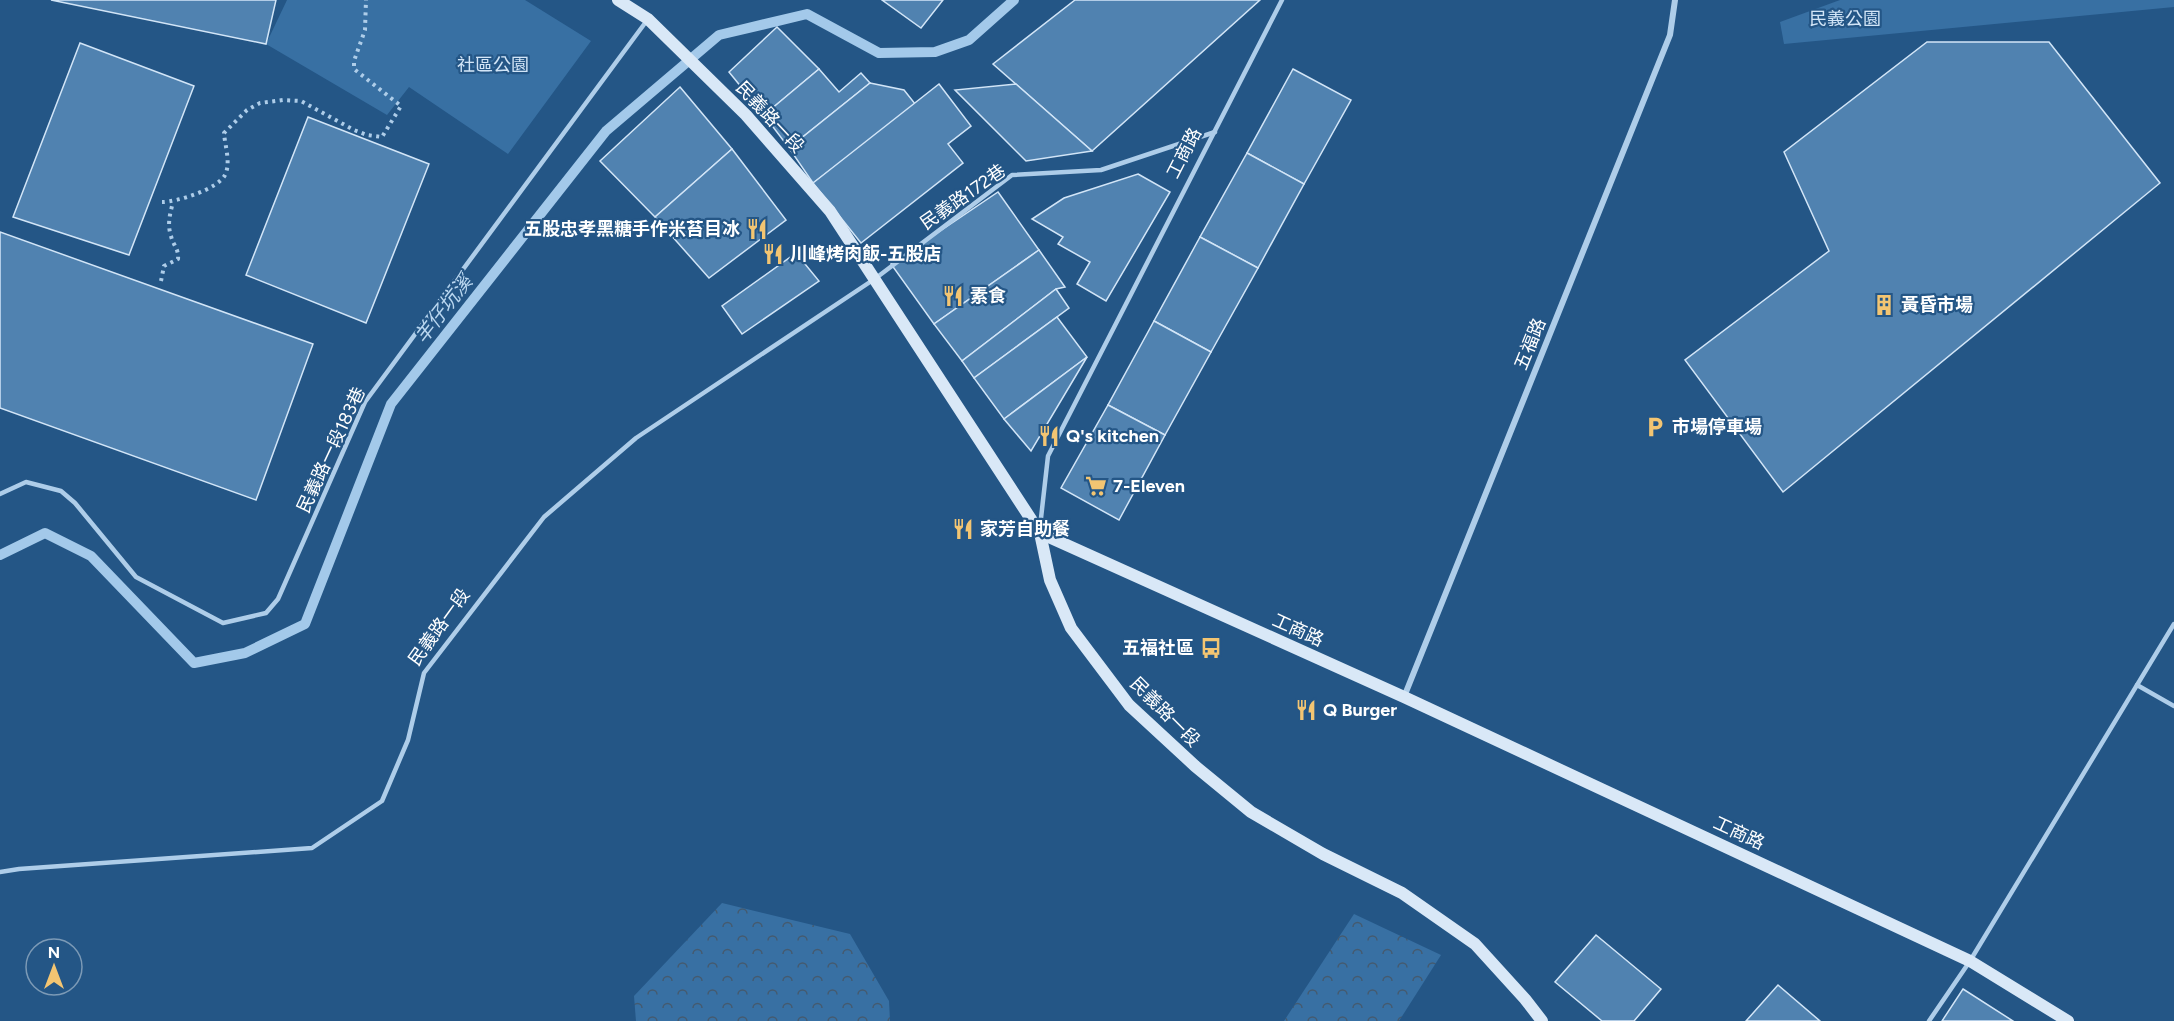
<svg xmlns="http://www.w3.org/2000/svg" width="2174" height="1021" viewBox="0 0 2174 1021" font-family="Figtree,'Noto Sans TC',sans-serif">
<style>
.forest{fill:url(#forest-crowns)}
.green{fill:#3870a3}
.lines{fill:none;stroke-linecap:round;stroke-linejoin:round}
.stream{stroke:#a3c9ea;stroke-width:10}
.building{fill:#5082b0;stroke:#d2e5f7;stroke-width:1.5}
.path{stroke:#aecde9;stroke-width:4;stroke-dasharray:3 4.5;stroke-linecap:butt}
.lane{stroke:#aecde9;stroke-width:4.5}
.street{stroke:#aecde9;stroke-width:6}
.secondary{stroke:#d9e8f7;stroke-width:12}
.labels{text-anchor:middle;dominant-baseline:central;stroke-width:4.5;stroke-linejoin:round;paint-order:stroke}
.park-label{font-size:18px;fill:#d2e5f7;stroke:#245686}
.street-label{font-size:18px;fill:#fff;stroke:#245686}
.poi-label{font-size:18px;font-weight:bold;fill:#fff;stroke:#245686;text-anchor:start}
.water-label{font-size:20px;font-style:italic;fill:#bad7f0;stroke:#245686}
</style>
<defs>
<pattern id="forest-crowns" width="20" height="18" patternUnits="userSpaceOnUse" patternTransform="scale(1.5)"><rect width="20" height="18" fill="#3870a3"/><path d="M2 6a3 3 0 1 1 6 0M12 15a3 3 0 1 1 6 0" fill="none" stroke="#445a6f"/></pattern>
</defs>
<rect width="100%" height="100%" fill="#245686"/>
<g class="forest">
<path d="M722,903L850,934L889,1001L890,1021H636L634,996Z"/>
<path d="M1354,914L1441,955L1399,1021H1284Z"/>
</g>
<g class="green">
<path d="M287,0H525L591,41L508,154L409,87L387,115L266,44Z"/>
<path d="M1840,0H2174V7L1784,44L1780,22Z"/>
</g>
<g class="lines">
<path class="stream" d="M0,555L45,533L91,556L194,663L245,653L305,624L391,404L606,131L719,35L807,14L879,53L935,52L969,40L1014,0"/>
</g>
<g class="building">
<path d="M51,0H276L266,44Z"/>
<path d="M882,0H943L921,28Z"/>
<path d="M1075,0H1260L1092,151L993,64Z"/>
<path d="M777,27L819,69L764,115L729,72Z"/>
<path d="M1927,42H2049L2160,183L1783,492L1685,360L1829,251L1784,152Z"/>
<path d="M80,43L194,86L129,255L13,217Z"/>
<path d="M819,69L839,92L861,73L870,83L789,148L764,115Z"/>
<path d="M1293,69L1351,100L1304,184L1247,153Z"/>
<path d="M870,83L904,90L916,105L813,183L789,148Z"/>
<path d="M939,84L971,126L948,144L963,163L861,243L813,183Z"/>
<path d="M1016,84L1092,151L1026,161L955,90Z"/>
<path d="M680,87L732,149L655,217L600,161Z"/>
<path d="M308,117L429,164L366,323L246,275Z"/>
<path d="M732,149L786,220L709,278L655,217Z"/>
<path d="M1247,153L1304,184L1258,268L1200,237Z"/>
<path d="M1138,174L1170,192L1106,301L1077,284L1090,262L1058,244L1063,237L1032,219L1064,198Z"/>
<path d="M998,192L1039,250L934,324L891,264Z"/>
<path d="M0,232L313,344L256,500L0,408Z"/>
<path d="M1200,237L1258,268L1211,352L1154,321Z"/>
<path d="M1039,250L1065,287L1056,289L962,361L934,324Z"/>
<path d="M796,253L819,281L742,334L722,306Z"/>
<path d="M1056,289L1069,308L974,378L962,361Z"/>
<path d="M1057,317L1087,357L1004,419L974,378Z"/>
<path d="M1154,321L1211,352L1165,435L1108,405Z"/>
<path d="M1087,357L1031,451L1004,419Z"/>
<path d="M1108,405L1165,435L1119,520L1061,488Z"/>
<path d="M1596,935L1661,989L1634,1021H1602L1555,982Z"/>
<path d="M1778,985L1820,1021H1746Z"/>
<path d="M1963,989L2013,1021H1942Z"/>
</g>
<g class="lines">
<g class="path">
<path d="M162,202C177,202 218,189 225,175C231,163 225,146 224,133L247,110L260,103L283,100L301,101L354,130L367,135L382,137L401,106L354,69V61L365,30L366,0"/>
<path d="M161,281L164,266L178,259C179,249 173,245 171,236C167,224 170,214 173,202"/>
</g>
<g class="lane">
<path d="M0,494L26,482L61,491L75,503L136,577L223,623L266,613L278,599L365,402L648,19"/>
<path d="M1040,527L1048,456L1282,0"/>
<path d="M2137,685L2174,706"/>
<path d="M0,872L19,869L312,848L382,801L408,740L424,673L544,517L636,438L876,278L1012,175L1101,170L1215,132"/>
<path d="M1929,1021L1970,961L2174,624"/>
</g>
<path class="street" d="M1404,697L1670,35L1675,0"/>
<g class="secondary">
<path d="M618,0L648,19L746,115L830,211L1040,533L1050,580L1071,628L1129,705L1195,766L1251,812L1323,854L1402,893L1475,944L1525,999L1542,1021"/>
<path d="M1040,533L1404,697L1970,961L2068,1021"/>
</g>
</g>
<defs>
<symbol id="restaurant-bare" viewBox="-9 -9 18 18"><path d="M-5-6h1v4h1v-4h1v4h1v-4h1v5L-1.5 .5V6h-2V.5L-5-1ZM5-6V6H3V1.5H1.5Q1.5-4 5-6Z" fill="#f3c572" stroke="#245686" stroke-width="2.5" paint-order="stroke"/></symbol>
<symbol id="building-bare" viewBox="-9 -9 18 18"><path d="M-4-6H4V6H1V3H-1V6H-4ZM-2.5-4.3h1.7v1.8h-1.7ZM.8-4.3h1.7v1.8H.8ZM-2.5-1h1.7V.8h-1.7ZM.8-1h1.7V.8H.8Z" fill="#f3c572" stroke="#245686" stroke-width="2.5" paint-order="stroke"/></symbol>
<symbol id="parking-bare" viewBox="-9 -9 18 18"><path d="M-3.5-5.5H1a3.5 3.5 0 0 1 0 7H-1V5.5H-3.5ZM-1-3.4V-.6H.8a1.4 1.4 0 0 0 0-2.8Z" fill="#f3c572" stroke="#245686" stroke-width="2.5" paint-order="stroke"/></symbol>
<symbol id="supermarket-bare" viewBox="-9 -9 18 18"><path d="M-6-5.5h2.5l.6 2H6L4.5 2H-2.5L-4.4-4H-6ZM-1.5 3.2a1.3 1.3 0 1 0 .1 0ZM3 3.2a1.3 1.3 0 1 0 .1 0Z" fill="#f3c572" stroke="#245686" stroke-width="2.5" paint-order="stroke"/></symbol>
<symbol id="bus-bare" viewBox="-9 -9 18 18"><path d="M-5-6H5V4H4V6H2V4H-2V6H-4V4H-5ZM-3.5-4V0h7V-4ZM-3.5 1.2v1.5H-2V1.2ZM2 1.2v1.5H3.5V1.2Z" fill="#f3c572" stroke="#245686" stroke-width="2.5" paint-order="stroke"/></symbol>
</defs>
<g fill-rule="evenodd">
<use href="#restaurant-bare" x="742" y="214" width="30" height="30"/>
<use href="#restaurant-bare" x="758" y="239" width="30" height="30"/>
<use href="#restaurant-bare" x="938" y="281" width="30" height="30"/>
<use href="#building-bare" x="1869" y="290" width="30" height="30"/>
<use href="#parking-bare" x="1640" y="412" width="30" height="30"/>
<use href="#restaurant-bare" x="1034" y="421" width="30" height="30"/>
<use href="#supermarket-bare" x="1081" y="471" width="30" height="30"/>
<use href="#restaurant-bare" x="948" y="514" width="30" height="30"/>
<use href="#bus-bare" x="1196" y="633" width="30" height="30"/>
<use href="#restaurant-bare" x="1291" y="695" width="30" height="30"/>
</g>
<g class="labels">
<g class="park-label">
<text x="1845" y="19">民義公園</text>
<text x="493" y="65">社區公園</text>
</g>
<g class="street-label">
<text transform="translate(770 117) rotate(47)">民義路一段</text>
<text transform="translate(1184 153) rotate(-63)">工商路</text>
<text transform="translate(963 197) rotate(-35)">民義路172巷</text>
<text transform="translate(1530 344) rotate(-68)">五福路</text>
<text transform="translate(331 450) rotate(-65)">民義路一段183巷</text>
<text transform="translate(439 627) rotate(-54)">民義路一段</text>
<text transform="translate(1298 630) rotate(24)">工商路</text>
<text transform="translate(1165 712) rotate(45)">民義路一段</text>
<text transform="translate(1739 833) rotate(25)">工商路</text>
</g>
<g class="poi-label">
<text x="740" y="229" text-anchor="end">五股忠孝黑糖手作米苔目冰</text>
<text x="790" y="254">川峰烤肉飯-五股店</text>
<text x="970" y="296">素食</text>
<text x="1901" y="305">黃昏市場</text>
<text x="1672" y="427">市場停車場</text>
<text x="1066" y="436">Q's kitchen</text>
<text x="1113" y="486">7-Eleven</text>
<text x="980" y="529">家芳自助餐</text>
<text x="1194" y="648" text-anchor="end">五福社區</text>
<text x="1323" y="710">Q Burger</text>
</g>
<g class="water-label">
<text transform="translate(443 309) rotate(-52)">羊仔坑溪</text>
</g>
</g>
<g transform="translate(54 967)"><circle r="28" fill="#245686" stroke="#7c9ab6" stroke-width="1.5"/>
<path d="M0-4.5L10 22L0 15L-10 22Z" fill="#f3c572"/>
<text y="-9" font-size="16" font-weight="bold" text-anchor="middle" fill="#ffffff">N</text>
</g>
</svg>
